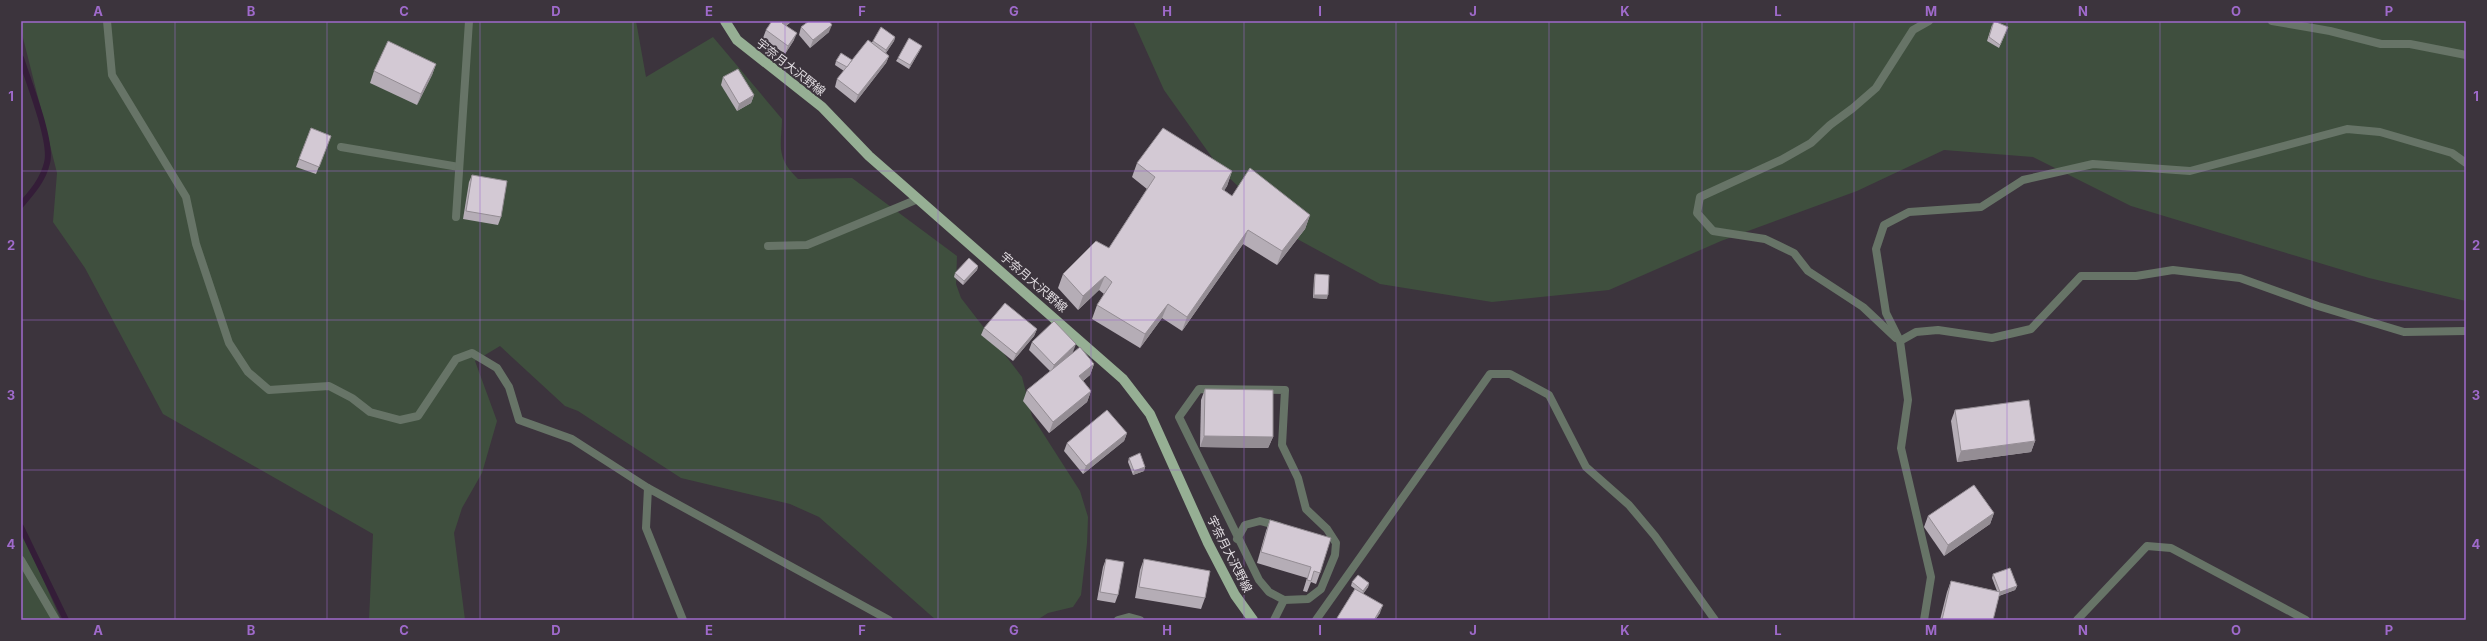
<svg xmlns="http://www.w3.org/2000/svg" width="2487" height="641" viewBox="0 0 2487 641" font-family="Inter,'Noto Sans JP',sans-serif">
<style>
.green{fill:#3f4f3e}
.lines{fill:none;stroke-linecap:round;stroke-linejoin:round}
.stream{stroke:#341d38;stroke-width:6}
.street{stroke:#677467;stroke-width:8}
.primary{stroke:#96af94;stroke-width:10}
.wall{fill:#b5adb6}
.shaded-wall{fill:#948d94}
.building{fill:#d3c9d4;stroke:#948d94}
.grid{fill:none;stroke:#9f6acb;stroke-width:1;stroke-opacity:0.55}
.labels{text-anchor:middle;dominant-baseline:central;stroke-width:4;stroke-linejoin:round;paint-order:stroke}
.street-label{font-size:12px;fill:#e1dce1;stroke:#3c343d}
.neatline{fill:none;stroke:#9f6acb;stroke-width:1.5}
.grid-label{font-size:13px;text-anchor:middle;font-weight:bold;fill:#9f6acb}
</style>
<rect width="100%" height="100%" fill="#3c343d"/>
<g class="green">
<path d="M21,21H636L646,77L713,37L782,119C781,148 776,157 798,179L852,178L957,256L956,284L961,298L1022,377L1032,416L1080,491L1088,517L1087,543L1081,595L1073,607L1048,613L1037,620H936L819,517L790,504L681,478L578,411L565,406L500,346L475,361L497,421L482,473L462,508L454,533L465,620H369L373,534L163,414L85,268L53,222L57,173L21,30Z"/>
<path d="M1133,21H2466V301L2369,278L2131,206L2033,157L1944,150L1857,191L1721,241L1609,290L1492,302L1380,284L1288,234L1221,170L1164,90Z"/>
<path d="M21,529L61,620H21Z"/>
</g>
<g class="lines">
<g class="stream">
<path d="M21,58C28,81 53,142 47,163C43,180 32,192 21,205"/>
<path d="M21,527L66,620"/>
</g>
<g class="street">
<path d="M107,21L112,75L186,197L196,244L229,343L248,372L269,390L329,386L352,398L370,412L400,420L418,416L456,359L472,353L497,368L509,387L519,420L572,439L648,488"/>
<path d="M2272,21L2330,31L2381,44H2410L2466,55"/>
<path d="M341,147L459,167"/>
<path d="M456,217L469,21"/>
<path d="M768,246L807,245L918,199"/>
<path d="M1896,338L1863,307L1808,271L1794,253L1765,239L1713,231L1697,213L1700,197L1781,160L1811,143L1830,125L1853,108L1876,88L1913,30L1929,21"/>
<path d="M1900,341L1886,313L1876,249L1884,225L1909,212L1981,207L2023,180L2093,164L2190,171L2347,129L2380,132L2452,153L2466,163"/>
<path d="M1199,389L1285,390L1282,445L1298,478L1306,509L1327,529L1336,543L1335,555L1321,589L1308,599L1284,600L1269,592L1259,580L1179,417Z"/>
<path d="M1237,539L1245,525L1260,521L1279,526"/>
<path d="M21,560L56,620"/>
<path d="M683,620L646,528L648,488L889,620"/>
<path d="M1118,620L1129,617L1140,620"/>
<path d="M1274,620L1284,600"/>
<path d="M1316,620L1490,374H1510L1549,395L1586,467L1629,505L1655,536L1715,620"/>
<path d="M1924,620L1931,577L1901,448L1908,400L1900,341L1916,332L1938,330L1992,338L2031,329L2081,276H2136L2173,270L2240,278L2318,306L2404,332L2466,331"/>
<path d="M2077,620L2147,546L2171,548L2306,620"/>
</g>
<path class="primary" d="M725,21L737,40L822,107L869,156L1123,379L1150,414L1208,543L1235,595L1253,620"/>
</g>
<g class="wall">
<path d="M769,21H792L786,26L794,40L785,54L763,38L766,30L771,23Z"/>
<path d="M1992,25L2008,27L1999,48L1987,41Z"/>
<path d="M801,27L829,32L810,48L799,35Z"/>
<path d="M895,37L894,41L886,53L889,56L886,63L855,103L835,87L837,79L844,71L835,65L836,61L852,60L872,42L873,41Z"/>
<path d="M920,50L909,69L896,61L898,58Z"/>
<path d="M436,64L432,75L417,105L370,83L374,71Z"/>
<path d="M723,77L754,95L751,103L737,111L721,85Z"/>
<path d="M311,128L331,136L316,174L296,167Z"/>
<path d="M1137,163L1232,171L1227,186L1224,190L1232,196L1310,215L1305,229L1277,265L1243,244L1182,331L1162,318L1140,348L1092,319L1097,305L1104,294L1099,290L1078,310L1058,288L1063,274L1109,248L1147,189L1132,177Z"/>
<path d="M472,175L501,217L498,225L463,219L469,182Z"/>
<path d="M978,266L977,270L963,285L954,277L955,273Z"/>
<path d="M1315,274L1327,299L1313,298L1314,278Z"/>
<path d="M984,328L1037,329L1034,336L1013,361L981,335Z"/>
<path d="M1032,342L1073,352L1068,357L1094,364L1090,375L1083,381L1091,391L1087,402L1049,433L1023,401L1027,390L1050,371L1029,350Z"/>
<path d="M1205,389L1273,437L1268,448L1200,447L1201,400Z"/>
<path d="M1955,410L2035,441L2031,452L1957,462L1951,421Z"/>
<path d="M1127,433L1124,441L1083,474L1064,451L1067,443Z"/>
<path d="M1129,458L1145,467L1144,471L1133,475L1128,462Z"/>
<path d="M1994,513L1990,524L1944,556L1924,527L1928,516Z"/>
<path d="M1270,520L1320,573L1316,584L1311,582L1307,592L1303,591L1307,578L1257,563L1266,531Z"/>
<path d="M1106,559L1118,595L1115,603L1097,600L1103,567Z"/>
<path d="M1144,559L1205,598L1201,609L1135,598L1140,570Z"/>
<path d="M1993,574L2017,586L2015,590L1999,596L1993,620H1940L1947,592L1951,581L1997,591L1992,578Z"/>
<path d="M1352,582L1369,583L1368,587L1363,594L1380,613L1375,620H1336L1355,589L1351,586Z"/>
</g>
<g class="shaded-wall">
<path d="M785,21H792L780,31L782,23Z"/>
<path d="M832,25L829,32L810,48L813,40Z"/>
<path d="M797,33L794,40L785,54L788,46Z"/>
<path d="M895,37L894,41L885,54L886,50Z"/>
<path d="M922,46L920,50L909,69L910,65Z"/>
<path d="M889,56L886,63L855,103L858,95Z"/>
<path d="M436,64L432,75L417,105L421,94Z"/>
<path d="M754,95L751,103L737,111L739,104Z"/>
<path d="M1232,171L1227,186L1217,203L1222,189Z"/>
<path d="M1310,215L1305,229L1277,265L1282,251Z"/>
<path d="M1248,230L1243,244L1182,331L1187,317Z"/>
<path d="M978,266L977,270L963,285L964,281Z"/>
<path d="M1105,276L1099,290L1078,310L1083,296Z"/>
<path d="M1314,295H1328L1327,299L1313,298Z"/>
<path d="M1168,304L1162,318L1140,348L1145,334Z"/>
<path d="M1037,329L1034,336L1013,361L1016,354Z"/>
<path d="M1076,344L1073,352L1051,373L1054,365Z"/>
<path d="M1094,364L1090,375L1075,387L1079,376Z"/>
<path d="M1091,391L1087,402L1049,433L1053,422Z"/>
<path d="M1127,433L1124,441L1083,474L1086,466Z"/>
<path d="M1204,436L1273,437L1268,448L1200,447Z"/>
<path d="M2035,441L2031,452L1957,462L1961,451Z"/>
<path d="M1145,467L1144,471L1133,475L1134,471Z"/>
<path d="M1994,513L1990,524L1944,556L1948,545Z"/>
<path d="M1369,583L1368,587L1362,595L1363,591Z"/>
<path d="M2017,586L2015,590L1998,596L2000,592Z"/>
<path d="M1383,605L1380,613L1375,620H1374Z"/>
</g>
<g class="building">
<path d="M772,21H785L782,23L797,33L788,46L766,30Z"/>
<path d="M809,21H829L832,25L813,40L801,27Z"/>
<path d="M1994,21L2008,27L2000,45L1989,37Z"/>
<path d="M881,27L895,37L886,50L873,41Z"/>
<path d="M909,38L922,46L910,65L898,58Z"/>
<path d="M868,40L889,56L858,95L837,79Z"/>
<path d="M388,41L436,64L421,94L374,71Z"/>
<path d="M841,53L852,60L847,67L836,61Z"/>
<path d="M738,69L754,95L739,104L723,77Z"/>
<path d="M311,128L331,136L319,167L299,159Z"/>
<path d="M1163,128L1232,171L1222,189L1232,196L1250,168L1310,215L1282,251L1248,230L1187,317L1168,304L1145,334L1097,305L1112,282L1105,276L1083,296L1063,274L1096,241L1109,248L1155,177L1137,163Z"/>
<path d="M472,175L507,181L501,217L466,211Z"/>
<path d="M969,258L978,266L964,281L955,273Z"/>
<path d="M1315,274L1329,275L1328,295H1314Z"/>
<path d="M1005,303L1037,329L1016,354L984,328Z"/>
<path d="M1054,321L1076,344L1054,365L1032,342Z"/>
<path d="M1080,347L1094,364L1079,376L1091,391L1053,422L1027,390Z"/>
<path d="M1205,389L1273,390V437L1204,436Z"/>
<path d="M2029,400L2035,441L1961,451L1955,410Z"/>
<path d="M1107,410L1127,433L1086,466L1067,443Z"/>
<path d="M1140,453L1145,467L1134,471L1129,458Z"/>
<path d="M1974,485L1994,513L1948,545L1928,516Z"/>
<path d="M1270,520L1331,538L1320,573L1314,571L1311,581L1307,580L1311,567L1261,552Z"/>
<path d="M1106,559L1124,562L1118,595L1100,592Z"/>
<path d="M1144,559L1210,571L1205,598L1139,587Z"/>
<path d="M2010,568L2017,586L2000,592L1993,574Z"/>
<path d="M1358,575L1369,583L1363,591L1352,582Z"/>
<path d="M1951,581L2000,592L1993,620H1942Z"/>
<path d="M1355,589L1383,605L1374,620H1340L1337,618Z"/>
</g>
<path class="grid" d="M175,21V620M327,21V620M480,21V620M633,21V620M785,21V620M938,21V620M1091,21V620M1244,21V620M1396,21V620M1549,21V620M1702,21V620M1854,21V620M2007,21V620M2160,21V620M2312,21V620M21,171H2466M21,320H2466M21,470H2466"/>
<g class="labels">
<g class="street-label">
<text transform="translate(791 67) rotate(38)">宇奈月大沢野線</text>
<text transform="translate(1034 282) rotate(41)">宇奈月大沢野線</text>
<text transform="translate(1230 554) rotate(63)">宇奈月大沢野線</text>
</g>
</g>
<rect width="2487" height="641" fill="none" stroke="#3c343d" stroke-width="44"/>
<rect x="22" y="22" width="2443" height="597" class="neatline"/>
<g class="grid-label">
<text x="98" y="16">A</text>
<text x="251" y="16">B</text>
<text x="404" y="16">C</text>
<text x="556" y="16">D</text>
<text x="709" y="16">E</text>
<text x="862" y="16">F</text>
<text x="1014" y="16">G</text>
<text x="1167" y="16">H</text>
<text x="1320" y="16">I</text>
<text x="1473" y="16">J</text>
<text x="1625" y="16">K</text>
<text x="1778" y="16">L</text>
<text x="1931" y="16">M</text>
<text x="2083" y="16">N</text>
<text x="2236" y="16">O</text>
<text x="2389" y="16">P</text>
<text x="11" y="101">1</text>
<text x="2476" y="101">1</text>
<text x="11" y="250">2</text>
<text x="2476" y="250">2</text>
<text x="11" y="400">3</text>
<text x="2476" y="400">3</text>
<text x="11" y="549">4</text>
<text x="2476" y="549">4</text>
<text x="98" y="635">A</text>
<text x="251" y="635">B</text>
<text x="404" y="635">C</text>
<text x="556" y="635">D</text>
<text x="709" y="635">E</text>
<text x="862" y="635">F</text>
<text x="1014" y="635">G</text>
<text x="1167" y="635">H</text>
<text x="1320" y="635">I</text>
<text x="1473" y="635">J</text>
<text x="1625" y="635">K</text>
<text x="1778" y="635">L</text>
<text x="1931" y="635">M</text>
<text x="2083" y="635">N</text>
<text x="2236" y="635">O</text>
<text x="2389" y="635">P</text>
</g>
</svg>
